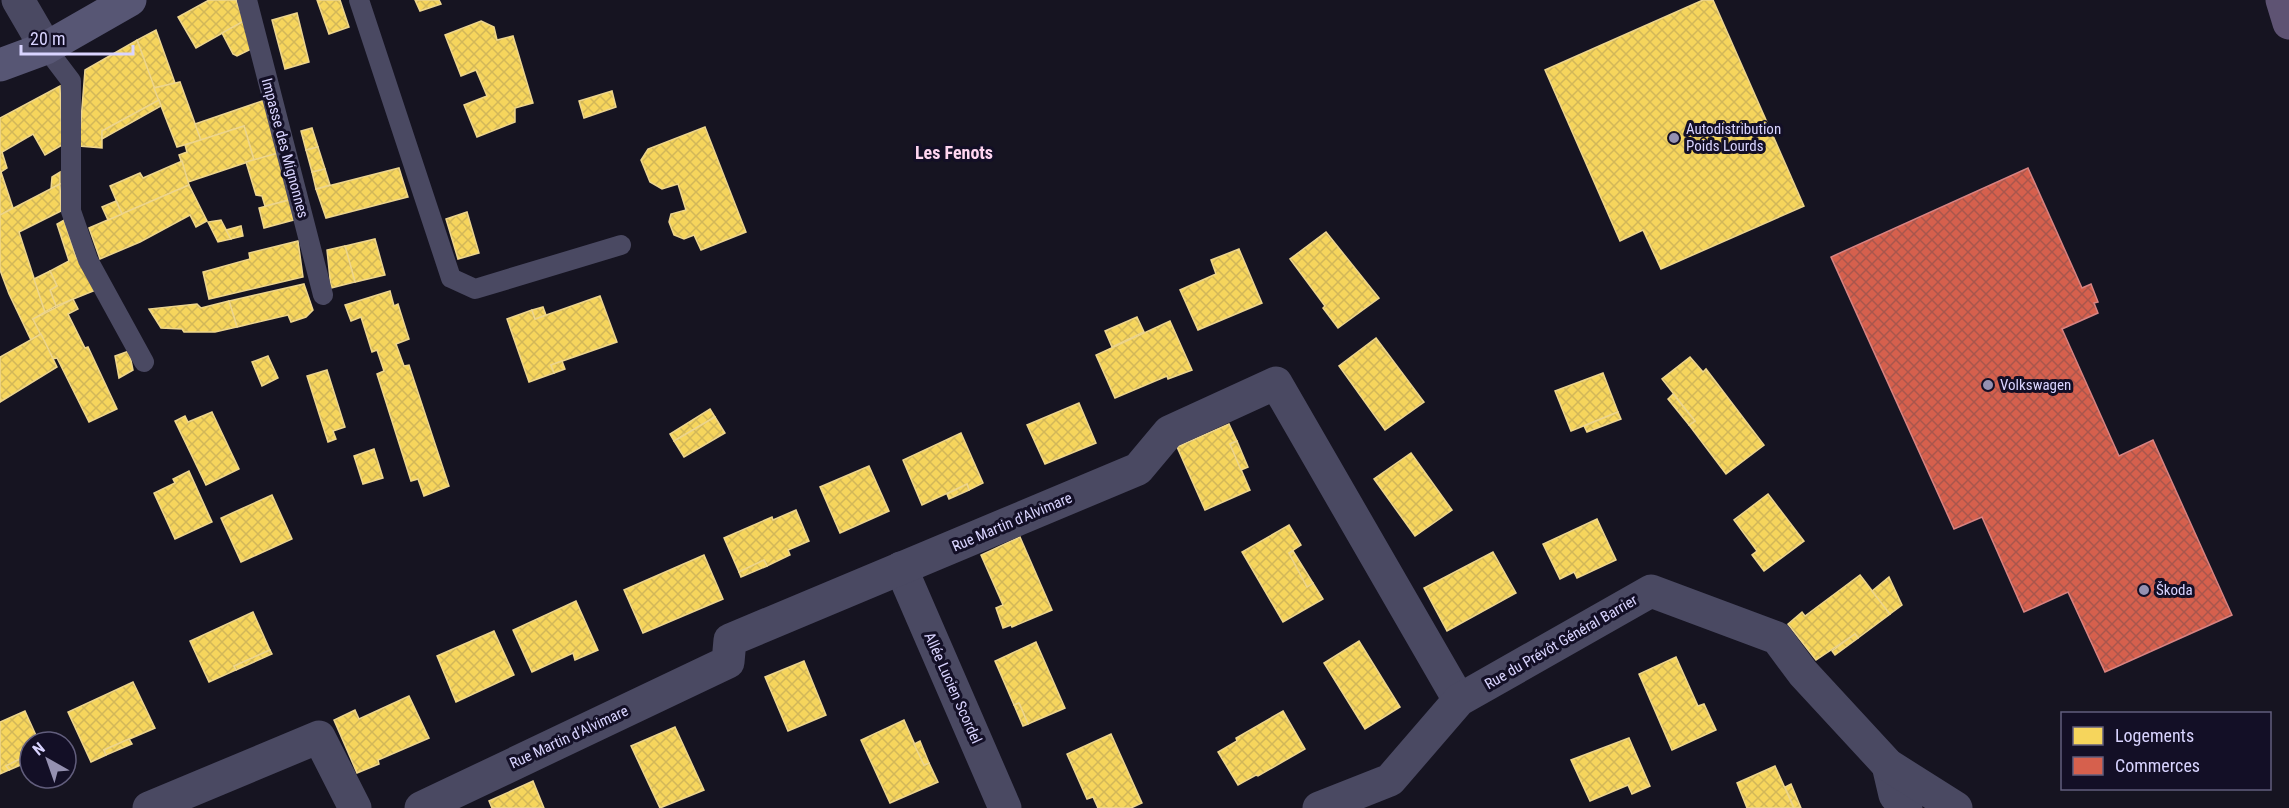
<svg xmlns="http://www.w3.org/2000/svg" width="2289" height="808" viewBox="0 0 2289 808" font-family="'Roboto Condensed',sans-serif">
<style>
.homes{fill:url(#homes-cross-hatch);stroke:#edd58d;stroke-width:1.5}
.shops{fill:url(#shops-cross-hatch);stroke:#d78382;stroke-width:1.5}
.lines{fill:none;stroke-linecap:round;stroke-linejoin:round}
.service{stroke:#4a4962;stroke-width:20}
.minor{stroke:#4a4962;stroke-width:33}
.secondary{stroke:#575674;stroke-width:33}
.primary{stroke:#5e5373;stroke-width:33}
.poi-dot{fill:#9591b1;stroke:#130f26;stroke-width:2}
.labels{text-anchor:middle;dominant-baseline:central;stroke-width:6;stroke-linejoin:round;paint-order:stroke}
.poi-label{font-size:15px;fill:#d9d4ff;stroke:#130f26;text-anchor:start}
.street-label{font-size:15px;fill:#d9d4ff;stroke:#130f26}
.quarter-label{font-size:18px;font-weight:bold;fill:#ffd6f0;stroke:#130f26}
</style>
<defs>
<pattern id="homes-cross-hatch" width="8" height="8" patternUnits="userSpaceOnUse" patternTransform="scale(1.5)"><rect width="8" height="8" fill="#f6d55c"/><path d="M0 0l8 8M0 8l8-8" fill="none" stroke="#d2b759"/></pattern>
<pattern id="shops-cross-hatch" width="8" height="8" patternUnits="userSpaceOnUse" patternTransform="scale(1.5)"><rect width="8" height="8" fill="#d6604d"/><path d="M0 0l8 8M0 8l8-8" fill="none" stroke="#a9564d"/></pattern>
</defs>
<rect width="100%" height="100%" fill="#161421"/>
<g class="homes">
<path d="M209,0H236L244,21L196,48L178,17Z"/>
<path d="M317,0H340L349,27L329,34Z"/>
<path d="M415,0H439L441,4L420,11Z"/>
<path d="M1703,0H1713L1804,206L1661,269L1643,230L1620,241L1545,70Z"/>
<path d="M297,13L309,62L285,69L272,20Z"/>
<path d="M244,21L253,48L237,56L233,54L222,33Z"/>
<path d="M481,21L494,27L497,40L513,36L533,103L515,108V122L477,137L464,105L487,96L476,70L461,76L445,35Z"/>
<path d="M156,30L175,83L154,88L137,40Z"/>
<path d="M137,40L159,100L102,131V148L79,146L85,70Z"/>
<path d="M180,82L201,140L177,147L154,88Z"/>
<path d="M60,86L62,145L45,155L33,134L2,152L7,168L1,172L13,208L0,215V118Z"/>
<path d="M612,91L616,107L584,118L579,101Z"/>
<path d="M268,99L282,152L254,160L244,126L201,140L195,124Z"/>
<path d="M159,100L161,106L102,139V131Z"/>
<path d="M244,126L254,160L188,182L179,155L187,152L185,145Z"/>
<path d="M705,127L746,232L701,250L694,235L684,239L674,235L669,222L671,214L686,210L678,184L662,189L650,182L641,160L648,149Z"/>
<path d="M312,128L318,147L306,150L301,131Z"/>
<path d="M318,147L325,169L312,172L306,150Z"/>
<path d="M282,152L294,199L265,206L262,196L256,195L246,162Z"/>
<path d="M182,161L189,185L122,214L110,186L140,173L143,178Z"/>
<path d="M399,168L408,197L326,218L316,189Z"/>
<path d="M325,169L330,185L316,189L312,172Z"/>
<path d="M60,172V184L51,189L52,177Z"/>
<path d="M60,184L61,211L19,232L45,312L33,319L41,334L31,340L9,294L0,270V215Z"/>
<path d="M189,185L207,221L196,227L190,215L140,242L100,259L89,228Z"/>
<path d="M289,200L294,220L264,228L259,208Z"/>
<path d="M116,201L122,214L108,220L102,207Z"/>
<path d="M467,212L479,253L458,259L446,219Z"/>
<path d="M64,220L76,257L96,290L56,306L50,290L57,286L50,271L69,261L57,224Z"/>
<path d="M221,220L231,239L218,242L208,222Z"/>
<path d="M241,226L243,236L231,239L226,230Z"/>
<path d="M1326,232L1379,298L1338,328L1323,308L1325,306L1290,259Z"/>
<path d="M375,239L385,275L355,282L345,246Z"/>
<path d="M298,241L303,277L209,299L203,272L250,259L249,253Z"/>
<path d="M345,246L355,282L331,288L327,250Z"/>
<path d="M1239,249L1262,303L1198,330L1180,290L1216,274L1211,260Z"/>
<path d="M50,271L57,286L50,290L56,306L45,312L34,279Z"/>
<path d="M304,284L313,310L306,317L291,322L288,315L237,327L229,301Z"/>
<path d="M390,291L394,306L398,304L409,339L396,344L404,366L409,365L449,486L424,496L418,479L411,481L377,374L384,371L377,350L372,352L361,317L351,321L345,305Z"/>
<path d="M600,296L617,342L551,365L554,373L529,382L507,319L532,310L535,319Z"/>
<path d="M73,299L78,309L68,314L85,348L88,347L117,409L89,422L57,358L53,359L33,319Z"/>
<path d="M229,301L237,327L215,332H184L182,329L161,328L149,309L197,304L201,308Z"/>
<path d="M543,307L546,315L535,319L532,310Z"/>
<path d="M1137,317L1144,332L1112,347L1105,331Z"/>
<path d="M1170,321L1192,370L1168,379L1167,376L1115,398L1096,355Z"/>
<path d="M41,334L57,367L0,402V357Z"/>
<path d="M1376,338L1424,402L1385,430L1339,366Z"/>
<path d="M129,351L133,370L119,378L115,356Z"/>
<path d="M268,356L278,378L262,386L252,362Z"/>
<path d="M1690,357L1703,372L1706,369L1764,445L1726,474L1689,425L1695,421L1662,379Z"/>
<path d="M562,361L565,369L554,373L551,365Z"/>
<path d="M327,370L345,427L333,431L336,439L328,442L307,376Z"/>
<path d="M1603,373L1618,412L1571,431L1555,391Z"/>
<path d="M1673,394L1695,421L1689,425L1668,399Z"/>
<path d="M1079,403L1096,443L1045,464L1027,425Z"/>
<path d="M710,409L715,417L674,441L670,434Z"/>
<path d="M212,412L239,469L206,485L175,421L185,416L188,422Z"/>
<path d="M1618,412L1621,419L1587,432L1584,426Z"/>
<path d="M715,417L725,433L684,457L674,441Z"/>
<path d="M1229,424L1237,441L1230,444L1250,490L1205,510L1177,447Z"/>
<path d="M961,433L983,483L969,490L967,484L922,505L903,460Z"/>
<path d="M1237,441L1248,467L1241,470L1230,444Z"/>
<path d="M374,449L383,478L363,484L354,456Z"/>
<path d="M1411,453L1452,510L1415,536L1374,479Z"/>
<path d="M869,466L889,511L840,533L820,487Z"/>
<path d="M189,471L212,522L175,539L154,493L175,483L173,479Z"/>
<path d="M967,484L969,490L949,499L947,494Z"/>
<path d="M1768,494L1804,541L1764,571L1752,555L1757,551L1734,520Z"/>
<path d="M272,495L292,539L241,562L221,518Z"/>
<path d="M796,510L809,541L788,550L790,555L767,566L764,560L739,572L724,538L772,517L773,520Z"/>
<path d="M1597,519L1616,560L1577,578L1574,572L1560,579L1543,544Z"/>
<path d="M1289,525L1301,545L1289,553L1307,587L1313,583L1323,599L1283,622L1242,552Z"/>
<path d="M1020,537L1052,610L1012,627L1011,625L1003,628L996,608L1003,605L981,555Z"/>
<path d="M1293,551L1313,583L1307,587L1289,553Z"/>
<path d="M1493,552L1516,593L1447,631L1424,588Z"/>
<path d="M704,555L723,599L643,633L624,590Z"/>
<path d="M764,560L767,566L741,577L739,572Z"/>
<path d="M1860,575L1890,614L1858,638L1855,634L1816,660L1788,624L1802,612L1805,616Z"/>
<path d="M1889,577L1902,605L1890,614L1872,591Z"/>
<path d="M576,601L598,650L575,660L573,653L532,672L513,630Z"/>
<path d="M253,612L270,650L234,666L236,670L209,682L190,641Z"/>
<path d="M494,631L514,675L456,702L437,656Z"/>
<path d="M1855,634L1858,638L1835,655L1832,651Z"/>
<path d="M1359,641L1400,707L1365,729L1324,663Z"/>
<path d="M1036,642L1065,708L1028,724L1019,703L1014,705L995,661Z"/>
<path d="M270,650L272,654L236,670L234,666Z"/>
<path d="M1676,657L1698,706L1704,704L1716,730L1672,750L1639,674Z"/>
<path d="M804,661L826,715L788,731L765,677Z"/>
<path d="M133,682L155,728L104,750L106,755L91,762L68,712Z"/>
<path d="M409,696L429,738L378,760L379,764L357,773L334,720L355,710L359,719Z"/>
<path d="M1019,703L1028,724L1023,726L1014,705Z"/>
<path d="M25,711L39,742H30V754L6,766L9,770L0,774V722Z"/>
<path d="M1283,711L1305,749L1258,776L1256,775L1238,785L1218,752L1237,741L1236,738Z"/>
<path d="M904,720L924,765L929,763L938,782L890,803L861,740Z"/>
<path d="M675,727L704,790L660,808L631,746Z"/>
<path d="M1111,734L1142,803L1131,808H1098L1093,797L1087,799L1067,754Z"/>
<path d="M1629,738L1650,786L1632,794L1628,785L1590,801L1571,760Z"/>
<path d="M129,739L132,744L106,755L104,750Z"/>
<path d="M920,741L929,763L924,765L914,744Z"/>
<path d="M30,754V761L9,770L6,766Z"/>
<path d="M1775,766L1794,808H1747L1737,783Z"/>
<path d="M533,781L544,808H492L489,801Z"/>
<path d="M1791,784L1801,808H1794L1785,787Z"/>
</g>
<path class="shops" d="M2028,168L2082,288L2091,284L2098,302L2094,303L2098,313L2062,329L2119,456L2153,440L2232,615L2105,672L2068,592L2024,612L1982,517L1954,529L1831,257Z"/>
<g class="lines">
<g class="service">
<path d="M247,0L323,295"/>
<path d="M359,0L451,278L475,289L621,245"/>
<path d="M46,48L71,81V211L88,260L144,362"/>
</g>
<g class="minor">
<path d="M18,0L46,48"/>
<path d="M901,568L1005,808"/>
<path d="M1888,765L1895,795L1906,808"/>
<path d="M149,808L319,737L355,808"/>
<path d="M421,808L728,662L730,640L1138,469L1169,432L1276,383L1459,700"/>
<path d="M1319,808L1390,780L1459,700L1651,591L1777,638L1803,673L1888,765L1956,808"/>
</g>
<path class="secondary" d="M0,65L46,48L130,0"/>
<path class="primary" d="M2282,0L2289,23"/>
</g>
<g class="poi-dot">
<circle cx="1674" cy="138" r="6"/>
<circle cx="1988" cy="385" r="6"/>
<circle cx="2144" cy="590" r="6"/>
</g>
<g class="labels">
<g class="poi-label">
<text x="1686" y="129">Autodistribution<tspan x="1686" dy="17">Poids Lourds</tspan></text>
<text x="2000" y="385">Volkswagen</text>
<text x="2156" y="590">Škoda</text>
</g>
<g class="street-label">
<text transform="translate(285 148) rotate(75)">Impasse des Mignonnes</text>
<text transform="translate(1012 522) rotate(-23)">Rue Martin d'Alvimare</text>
<text transform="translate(1561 642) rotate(-30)">Rue du Prévôt Général Barrier</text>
<text transform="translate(953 688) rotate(66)">Allée Lucien Scordel</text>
<text transform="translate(569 737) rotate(-25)">Rue Martin d'Alvimare</text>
</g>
<g class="quarter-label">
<text x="954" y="152">Les Fenots</text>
</g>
</g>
<rect x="2061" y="712" width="210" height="78" fill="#130f26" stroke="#625e7d" stroke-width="1.5"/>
<rect x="2073" y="727" width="30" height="18" fill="#f6d55c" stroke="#625e7d" stroke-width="1.5"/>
<text x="2115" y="742" font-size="18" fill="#d9d4ff">Logements</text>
<rect x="2073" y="757" width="30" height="18" fill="#d6604d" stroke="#625e7d" stroke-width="1.5"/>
<text x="2115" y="772" font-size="18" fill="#d9d4ff">Commerces</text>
<g transform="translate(48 760) rotate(320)"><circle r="28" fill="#130f26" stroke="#625e7d" stroke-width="1.5"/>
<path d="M0-4.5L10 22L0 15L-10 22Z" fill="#9591b1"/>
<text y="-9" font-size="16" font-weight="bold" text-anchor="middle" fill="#d9d4ff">N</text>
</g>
<path d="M21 45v9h112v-9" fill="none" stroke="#d9d4ff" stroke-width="3"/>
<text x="30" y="45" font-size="18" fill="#d9d4ff" stroke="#130f26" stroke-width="4.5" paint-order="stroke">20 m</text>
</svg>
